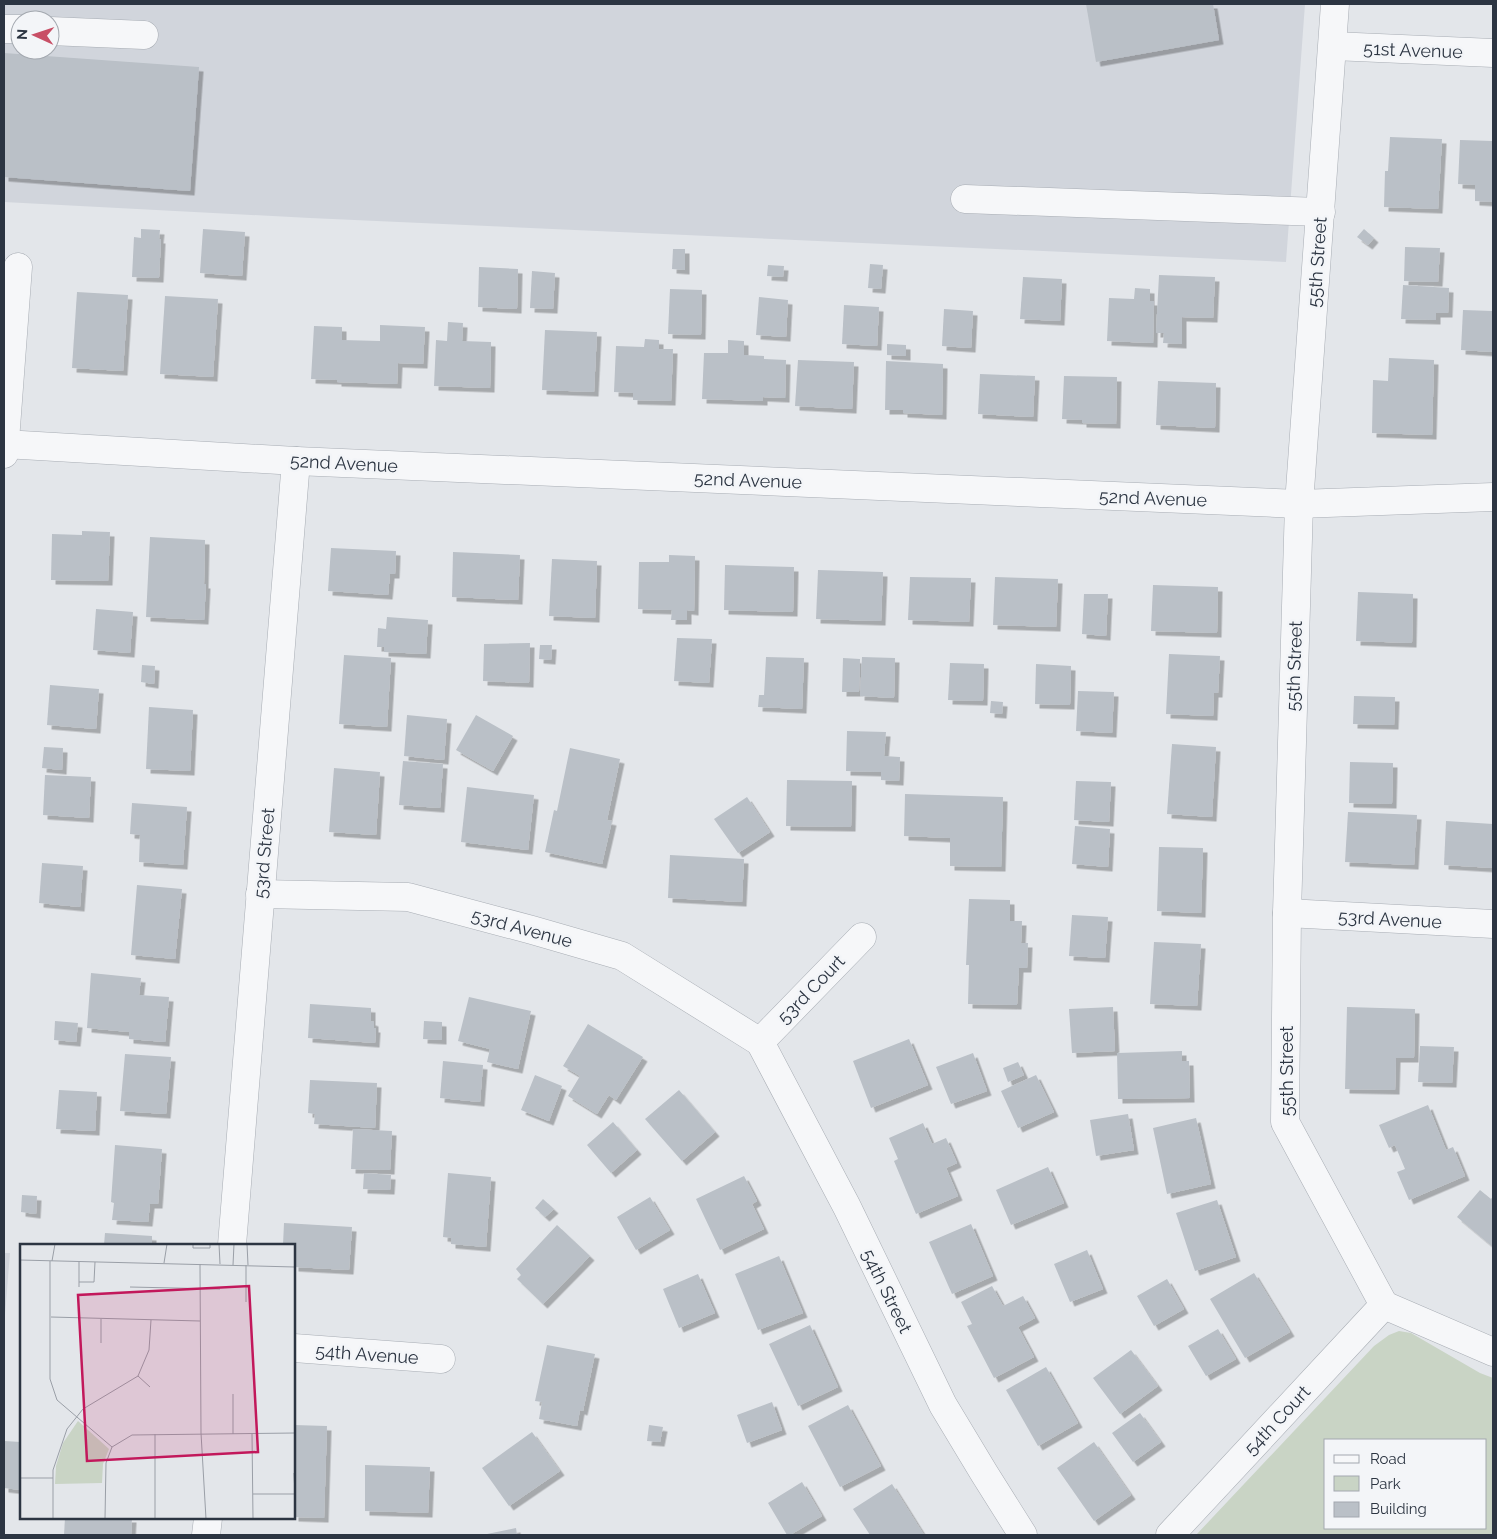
<svg xmlns="http://www.w3.org/2000/svg" width="1497" height="1539" viewBox="0 0 1497 1539" font-family="Raleway,sans-serif">
<style>
.built{fill:#d1d5dc;fill-rule:evenodd}
.green{fill:#c9d4c5;fill-rule:evenodd}
.building{fill:#bac0c7;filter:url(#shadow)}
.lines{fill:none;stroke-linecap:round;stroke-linejoin:round}
.minor-casing{stroke:#a8adb4;stroke-width:29}
.minor{stroke:#f6f7f9;stroke-width:28}
.labels{text-anchor:middle;dominant-baseline:central;stroke-width:5;stroke-linejoin:round;paint-order:stroke}
.street-label{font-size:18px;fill:#2c3542;stroke:#f3f5f8}
.inset-road{fill:none;stroke:#9a9fa7;stroke-width:1}
.view{fill:#c2185b;fill-opacity:0.15;stroke:#c2185b;stroke-width:2.5}
.inset-edge{fill:none;stroke:#2c3542;stroke-width:2.5}
</style>
<defs>
<filter id="shadow"><feDropShadow dx="4.5" dy="4.5" stdDeviation="0" flood-color="#0004"/></filter>
</defs>
<rect width="100%" height="100%" fill="#e3e6ea"/>
<g class="built">
<path d="M4,4H1305L1286,262L310,218L4,202ZM20,20H50V50H20Z"/>
<path d="M4,1253H10L4,1327Z"/>
</g>
<path class="green" d="M1399,1331L1411,1333L1480,1373L1493,1378V1535H1196L1374,1346L1389,1335ZM1326,1440H1486V1528H1326Z"/>
<g class="building">
<path d="M1086,4H1213L1219,40L1096,62Z"/>
<path d="M4,53L199,67L190,191L4,177Z"/>
<path d="M1390,137L1442,139L1438,209L1384,207L1385,171H1388Z"/>
<path d="M1460,140L1493,141V202L1475,201V185L1458,184Z"/>
<path d="M141,229L160,230L159,239H161L159,278L132,277L134,237L141,238Z"/>
<path d="M203,229L245,232L242,276L200,273Z"/>
<path d="M1364,229L1374,238L1368,245L1357,237Z"/>
<path d="M1405,247L1440,248L1438,282L1404,281Z"/>
<path d="M673,249H685V270L672,269Z"/>
<path d="M870,264L883,265L881,289L868,288Z"/>
<path d="M768,265L784,266L783,277L767,276Z"/>
<path d="M479,267L518,269L517,309L478,307Z"/>
<path d="M532,271L555,273L553,309L530,308Z"/>
<path d="M1159,275L1215,277L1213,318L1182,317V344L1163,343L1164,333H1156Z"/>
<path d="M1023,277L1062,279L1060,321L1020,319Z"/>
<path d="M1403,285L1449,288L1448,313H1436V320L1401,319Z"/>
<path d="M1135,288L1150,289V301H1154L1153,343L1107,341L1109,298L1134,299Z"/>
<path d="M670,289L702,290L701,335L668,334Z"/>
<path d="M77,292L128,295L123,371L72,368Z"/>
<path d="M165,296L218,299L213,377L160,374Z"/>
<path d="M759,297L788,300L786,337L756,335Z"/>
<path d="M844,305L879,307L877,346L842,344Z"/>
<path d="M944,309L973,311L971,348L942,346Z"/>
<path d="M1463,310L1493,311V352L1461,350Z"/>
<path d="M448,322L463,323L462,341L491,342L490,388L434,386L436,340L447,341Z"/>
<path d="M380,325L425,327L423,364L398,363L397,384L337,382V380L311,379L314,326L342,327V340L380,341Z"/>
<path d="M545,330L597,332L594,392L542,390Z"/>
<path d="M645,339L659,340V349H673L671,401L633,400V393L614,392L616,346L644,347Z"/>
<path d="M728,340L744,341V355L764,356V359L786,360L785,398L763,397V401L702,399L704,353H728Z"/>
<path d="M887,344L906,345V356L887,355Z"/>
<path d="M1389,358L1434,360L1432,435L1372,433L1373,380L1388,381Z"/>
<path d="M798,360L854,362L852,409L795,406Z"/>
<path d="M886,361L943,364L942,415L903,413V410H885Z"/>
<path d="M980,374L1035,376L1033,417L978,414Z"/>
<path d="M1064,376L1117,377L1116,424L1082,423V420L1062,419Z"/>
<path d="M1158,381L1216,383L1215,428L1156,425Z"/>
<path d="M82,531L110,532L108,581L51,580L52,534L82,535Z"/>
<path d="M150,537L205,540L204,584H206L204,620L146,617Z"/>
<path d="M331,548L396,551L395,574H390L388,595L328,591Z"/>
<path d="M453,552L520,555L518,600L452,597Z"/>
<path d="M669,555L695,556L694,611L687,610V620H671L672,610L638,609L639,562H669Z"/>
<path d="M552,559L597,561L595,618L549,616Z"/>
<path d="M725,565L794,567L793,612L724,610Z"/>
<path d="M818,570L883,572L881,621L816,619Z"/>
<path d="M910,577L971,578L969,622L908,620Z"/>
<path d="M995,577L1058,579L1056,627L993,625Z"/>
<path d="M1153,585L1218,587L1217,633L1151,631Z"/>
<path d="M1358,592L1413,594L1412,643L1356,641Z"/>
<path d="M1084,594H1108L1106,636L1082,634Z"/>
<path d="M96,609L133,612L130,653L93,650Z"/>
<path d="M387,617L428,620L426,654L384,652V647H377L378,628L386,629Z"/>
<path d="M677,638L712,639L709,683L674,681Z"/>
<path d="M530,643L529,683L483,681L484,644Z"/>
<path d="M540,645H552L551,660L539,659Z"/>
<path d="M1169,654L1220,656L1218,693H1214L1213,716L1166,714Z"/>
<path d="M344,655L391,658L387,727L339,724Z"/>
<path d="M766,657L804,658L802,709L758,707L759,695H764Z"/>
<path d="M862,657L895,658L894,698L860,696Z"/>
<path d="M843,658L860,659L859,692H842Z"/>
<path d="M950,663L984,664L983,701L948,700Z"/>
<path d="M1036,664L1071,666L1070,705L1035,704Z"/>
<path d="M142,665L155,666L154,684L141,682Z"/>
<path d="M50,685L99,689L96,729L47,725Z"/>
<path d="M1078,691L1114,692L1112,733L1076,731Z"/>
<path d="M1354,696L1395,697L1394,725L1353,724Z"/>
<path d="M991,701L1003,702L1002,714L990,713Z"/>
<path d="M149,707L193,710L190,771L146,769Z"/>
<path d="M407,715L447,719L444,760L404,756Z"/>
<path d="M476,715L513,736L493,771L456,750Z"/>
<path d="M847,731L886,732L884,756L900,757L899,781L881,780V772L846,771Z"/>
<path d="M1172,744L1216,747L1212,817L1167,814Z"/>
<path d="M44,747L63,748L62,770L42,768Z"/>
<path d="M570,748L620,759L607,820L612,821L602,864L545,852L554,810L557,811Z"/>
<path d="M403,761L443,764L440,808L399,805Z"/>
<path d="M1350,762L1393,763L1392,804L1349,803Z"/>
<path d="M334,768L380,772L376,835L329,832Z"/>
<path d="M45,775L91,777L89,818L43,815Z"/>
<path d="M787,780L852,781L851,827L786,826Z"/>
<path d="M1076,781L1111,782L1109,822L1074,820Z"/>
<path d="M467,787L534,795L528,850L461,842Z"/>
<path d="M905,794L1003,797L1001,867L950,866V838L904,836Z"/>
<path d="M747,797L770,832L738,853L714,819Z"/>
<path d="M132,803L187,807L183,865L139,862L140,835L130,834Z"/>
<path d="M1348,812L1417,815L1414,865L1345,862Z"/>
<path d="M1446,821L1493,824V868L1444,865Z"/>
<path d="M1075,826L1110,829L1108,867L1072,864Z"/>
<path d="M1159,847L1203,848L1201,913L1157,911Z"/>
<path d="M670,855L744,859L742,902L668,898Z"/>
<path d="M42,863L83,866L80,907L39,903Z"/>
<path d="M137,885L182,889L175,959L131,955Z"/>
<path d="M969,899L1010,900V921H1022L1021,943H1028L1027,968H1019L1017,1005L968,1004L969,965H966Z"/>
<path d="M1072,915L1108,917L1105,958L1069,956Z"/>
<path d="M1154,942L1201,944L1197,1006L1150,1004Z"/>
<path d="M91,973L141,978L139,995L169,997L165,1042L129,1039V1032L87,1028Z"/>
<path d="M469,997L531,1011L518,1069L487,1062L490,1049L458,1041Z"/>
<path d="M310,1004L371,1008V1021L374,1022V1028H376L375,1043L308,1038Z"/>
<path d="M1113,1007L1115,1051L1072,1053L1069,1009Z"/>
<path d="M1347,1007L1415,1009L1414,1058H1396L1395,1090L1345,1089Z"/>
<path d="M55,1021L78,1023L76,1042L54,1040Z"/>
<path d="M424,1021L442,1022V1040L423,1039Z"/>
<path d="M588,1024L643,1057L616,1100L609,1095L597,1114L568,1096L580,1076L563,1066Z"/>
<path d="M909,1039L928,1085L871,1108L853,1061Z"/>
<path d="M1420,1046L1454,1047L1452,1083L1418,1082Z"/>
<path d="M1182,1051V1061H1189L1190,1098L1118,1099L1117,1053Z"/>
<path d="M973,1053L987,1091L951,1104L936,1067Z"/>
<path d="M125,1054L171,1057L166,1114L120,1111Z"/>
<path d="M443,1061L483,1065L480,1102L440,1098Z"/>
<path d="M1018,1062L1024,1075L1008,1082L1003,1068Z"/>
<path d="M535,1075L562,1086L549,1121L521,1110Z"/>
<path d="M1036,1075L1054,1112L1018,1128L1001,1091Z"/>
<path d="M310,1080L377,1083L375,1128L314,1124L315,1114L308,1113Z"/>
<path d="M59,1090L97,1092L95,1131L56,1129Z"/>
<path d="M679,1090L715,1132L682,1161L645,1119Z"/>
<path d="M1428,1105L1446,1150L1453,1147L1465,1176L1409,1200L1397,1172L1405,1169L1395,1145L1389,1148L1379,1125Z"/>
<path d="M1128,1114L1134,1150L1096,1156L1090,1120Z"/>
<path d="M1196,1118L1211,1184L1167,1194L1153,1128Z"/>
<path d="M613,1122L637,1150L611,1173L587,1145Z"/>
<path d="M923,1123L932,1144L946,1138L957,1163L946,1168L958,1196L916,1214L894,1161L898,1159L889,1138Z"/>
<path d="M353,1129L392,1131L390,1170L351,1169Z"/>
<path d="M115,1145L162,1149L158,1204H150L148,1222L112,1220L114,1203L111,1202Z"/>
<path d="M1048,1167L1064,1203L1011,1225L996,1190Z"/>
<path d="M364,1173L391,1175L390,1190L363,1189Z"/>
<path d="M448,1173L491,1177L486,1247L451,1244V1238L443,1237Z"/>
<path d="M744,1176L757,1201L752,1204L764,1229L720,1250L696,1199Z"/>
<path d="M1480,1190L1491,1199L1493,1196V1247L1457,1217Z"/>
<path d="M22,1195L37,1196L36,1214L21,1212Z"/>
<path d="M650,1197L670,1230L636,1250L617,1217Z"/>
<path d="M543,1199L554,1209L545,1217L535,1208Z"/>
<path d="M1217,1200L1236,1257L1195,1271L1176,1213Z"/>
<path d="M284,1223L352,1227L349,1270L294,1267V1245H283Z"/>
<path d="M971,1224L993,1276L952,1294L929,1242Z"/>
<path d="M557,1225L590,1256L543,1304L517,1279L521,1275L516,1269Z"/>
<path d="M105,1233L152,1236V1245H104Z"/>
<path d="M1087,1250L1103,1289L1070,1302L1054,1264Z"/>
<path d="M779,1256L803,1313L758,1330L735,1274Z"/>
<path d="M1254,1273L1290,1332L1245,1358L1210,1299Z"/>
<path d="M698,1274L715,1313L679,1328L663,1289Z"/>
<path d="M1167,1279L1184,1309L1154,1326L1137,1296Z"/>
<path d="M992,1286L1003,1306L1023,1296L1035,1318L1018,1327L1034,1357L994,1378L967,1326L972,1324L961,1302Z"/>
<path d="M810,1325L838,1387L798,1406L769,1344Z"/>
<path d="M1218,1329L1236,1359L1206,1376L1188,1346Z"/>
<path d="M547,1345L595,1354L583,1411L580,1410L577,1426L539,1419L542,1402L535,1401Z"/>
<path d="M1131,1350L1158,1386L1120,1414L1093,1378Z"/>
<path d="M1046,1367L1078,1423L1038,1446L1006,1390Z"/>
<path d="M772,1402L782,1430L747,1443L737,1415Z"/>
<path d="M848,1405L881,1466L840,1487L808,1426Z"/>
<path d="M1140,1413L1161,1442L1133,1462L1112,1433Z"/>
<path d="M294,1425L327,1426L324,1518L294,1517Z"/>
<path d="M649,1425L663,1427L660,1442L647,1441Z"/>
<path d="M532,1432L560,1471L509,1506L482,1468Z"/>
<path d="M4,1441L21,1442V1490L4,1488Z"/>
<path d="M1094,1442L1131,1495L1094,1521L1057,1468Z"/>
<path d="M365,1465L430,1467L428,1513L365,1511Z"/>
<path d="M802,1482L822,1516L790,1535H787L768,1503Z"/>
<path d="M892,1484L924,1535H870L853,1509Z"/>
<path d="M65,1518H132L131,1535H64Z"/>
<path d="M516,1528L517,1535H487V1534Z"/>
</g>
<g class="lines">
<defs>
<g id="minor">
<path d="M1335,4L1299,504L1287,913L1285,1122L1384,1305"/>
<path d="M4,29H20"/>
<path d="M50,31L144,35"/>
<path d="M1333,46L1493,53"/>
<path d="M965,199L1321,212"/>
<path d="M4,444L296,461L1299,504L1493,497"/>
<path d="M4,454L18,267"/>
<path d="M260,894L408,897L532,930L622,956L760,1042"/>
<path d="M1287,913L1493,924"/>
<path d="M760,1042L847,1207L943,1405L984,1473L1023,1535"/>
<path d="M760,1042L862,937"/>
<path d="M232,1245L296,461"/>
<path d="M1384,1305L1493,1352"/>
<path d="M294,1348L441,1359"/>
<path d="M206,1535L208,1518"/>
<path d="M1170,1535L1384,1305"/>
</g>
</defs>
<use href="#minor" class="minor-casing"/>
<use href="#minor" class="minor"/>
</g>
<g class="labels">
<g class="street-label">
<text transform="translate(1413 50) rotate(2)">51st Avenue</text>
<text transform="translate(1317 262) rotate(-86)">55th Street</text>
<text transform="translate(344 463) rotate(3)">52nd Avenue</text>
<text transform="translate(748 480) rotate(2)">52nd Avenue</text>
<text transform="translate(1153 498) rotate(2)">52nd Avenue</text>
<text transform="translate(1294 666) rotate(-88)">55th Street</text>
<text transform="translate(264 853) rotate(-85)">53rd Street</text>
<text transform="translate(1390 919) rotate(3)">53rd Avenue</text>
<text transform="translate(522 928) rotate(15)">53rd Avenue</text>
<text transform="translate(811 989) rotate(-46)">53rd Court</text>
<text transform="translate(1286 1071) rotate(-90)">55th Street</text>
<text transform="translate(887 1291) rotate(64)">54th Street</text>
<text transform="translate(367 1354) rotate(4)">54th Avenue</text>
<text transform="translate(1277 1420) rotate(-47)">54th Court</text>
</g>
</g>
<g transform="translate(20 1244)">
<rect width="275" height="275" fill="#e3e6ea"/>
<path d="M58,177L89,205L83,220L82,239L35,240L36,222L43,199Z" fill="#c9d4c5"/>
<path class="inset-road" d="M173,0V4H190V0M199,0L200,20M227,0L228,21M0,16L275,23M30,17V135L37,156L92,203M32,17L35,0M59,18V43M144,19L147,0M180,20L181,189L186,275M213,21L214,0M226,21V58M59,38H74L75,18M110,43L200,45M31,73L180,77M81,99V75M118,132L129,106L131,76M118,132L130,143M213,150V190M232,190L233,275M92,203L112,191L275,189M274,229L275,250M0,234H33M233,250H275M33,275V226L47,185L63,165L118,132M85,275L86,219L92,203M135,275V190"/>
<path class="view" d="M229,42L238,208L67,217L58,51Z"/>
<rect width="275" height="275" class="inset-edge"/>
</g>
<rect width="1497" height="1539" fill="none" stroke="#2c3542" stroke-width="10"/>
<rect x="1324" y="1439" width="162" height="90" fill="#f3f5f8" stroke="#a3a8af"/>
<rect x="1334" y="1455" width="25" height="8" fill="#f6f7f9" stroke="#a3a8af"/>
<text x="1370" y="1464" font-size="15" fill="#2c3542">Road</text>
<rect x="1334" y="1476" width="25" height="15" fill="#c9d4c5" stroke="#a3a8af"/>
<text x="1370" y="1489" font-size="15" fill="#2c3542">Park</text>
<rect x="1334" y="1502" width="25" height="15" fill="#bac0c7" stroke="#a3a8af"/>
<text x="1370" y="1514" font-size="15" fill="#2c3542">Building</text>
<g transform="translate(35 35) rotate(273)"><circle r="24" fill="#f3f5f8" stroke="#a3a8af"/>
<path d="M0-4L9 19L0 12L-9 19Z" fill="#c84f66"/>
<text y="-8" font-size="14" font-weight="bold" text-anchor="middle" fill="#2c3542">N</text>
</g>
</svg>
